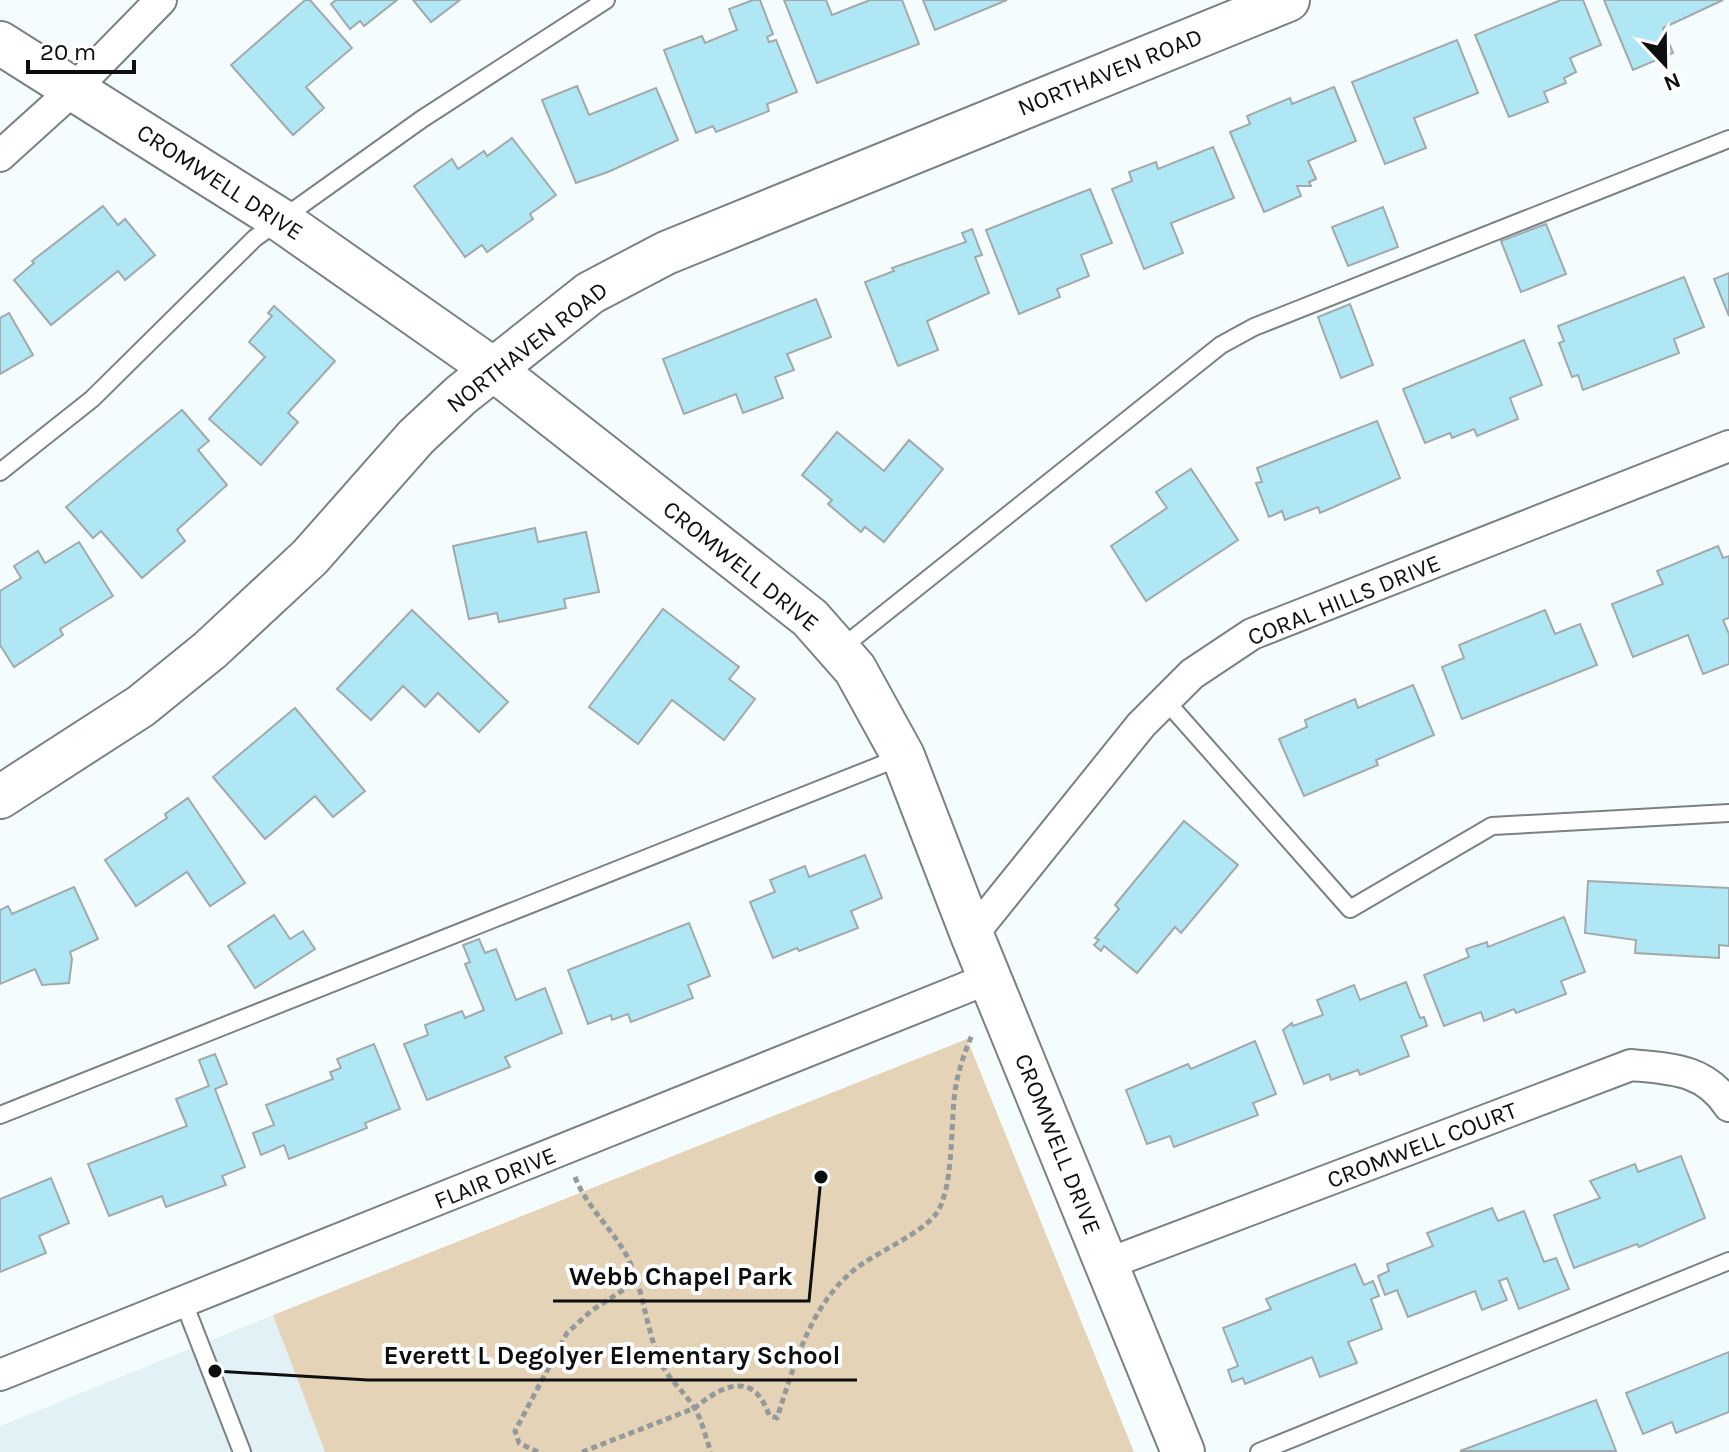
<svg xmlns="http://www.w3.org/2000/svg" width="1729" height="1452" viewBox="0 0 1729 1452" font-family="Karla,sans-serif">
<style>
.built{fill:#e2f1f5}
.green{fill:#e4d3b6}
.building{fill:#b0e7f5;stroke:#a3a9ab;stroke-width:2}
.lines{fill:none;stroke-linecap:round;stroke-linejoin:round}
.lane-casing{stroke:#7b8182;stroke-width:20}
.street-casing{stroke:#7b8182;stroke-width:34}
.secondary-casing{stroke:#7b8182;stroke-width:46}
.path{stroke:#94999b;stroke-width:5;stroke-dasharray:6 4;stroke-linecap:butt}
.lane{stroke:#fff;stroke-width:16}
.street{stroke:#fff;stroke-width:30}
.secondary{stroke:#fff;stroke-width:42}
.labels{text-anchor:middle;dominant-baseline:central;stroke-width:8;stroke-linejoin:round;paint-order:stroke}
.street-label{font-size:24px;fill:#0c0e0f;stroke:#fff}
.leader{fill:none;stroke:#0c0e0f;stroke-width:3}
.callout-dot{fill:#0c0e0f;stroke:#fff;stroke-width:3}
.callout-label{font-size:26px;text-anchor:middle;font-weight:bold;fill:#0c0e0f;stroke:#fff;stroke-width:8;stroke-linejoin:round;paint-order:stroke}
</style>
<rect width="100%" height="100%" fill="#f5fcfe"/>
<path class="built" d="M273,1315L325,1452H0V1426Z"/>
<path class="green" d="M967,1039L1134,1452H325L273,1315Z"/>
<g class="building">
<path d="M305,0H310L352,48L306,87L324,108L293,135L231,65Z"/>
<path d="M336,0H397L364,26L360,21L350,29L331,4Z"/>
<path d="M413,0H460L431,22Z"/>
<path d="M753,0H760L773,34L767,37L769,42L776,40L797,92L767,104L769,111L716,132L713,126L696,133L664,50L702,36L705,43L737,30L729,9Z"/>
<path d="M784,0H826L832,15L870,0H902L919,44L817,83Z"/>
<path d="M923,0H1007L935,30Z"/>
<path d="M1561,0H1583L1601,45L1570,58L1576,72L1564,78L1566,83L1544,92L1548,102L1509,117L1475,35Z"/>
<path d="M1604,0H1723L1663,28L1673,53L1633,70Z"/>
<path d="M1457,40L1478,93L1414,118L1426,148L1385,164L1352,82Z"/>
<path d="M577,86L589,115L656,88L678,140L608,172L576,183L542,100Z"/>
<path d="M1334,87L1356,141L1308,161L1316,179L1309,182L1311,186H1297L1301,196L1264,212L1230,132L1250,124L1247,116L1290,98L1292,104Z"/>
<path d="M512,138L556,195L530,214L533,219L487,252L482,245L465,257L414,186L452,159L458,169L484,151L487,156Z"/>
<path d="M1213,147L1234,198L1171,223L1183,253L1144,269L1112,189L1132,181L1129,172L1156,162L1158,169Z"/>
<path d="M1090,189L1112,243L1081,255L1089,276L1057,289L1060,297L1019,314L986,230Z"/>
<path d="M103,206L118,225L125,219L155,255L125,280L118,271L51,325L14,280L34,263L32,261Z"/>
<path d="M1383,207L1398,247L1348,266L1332,227Z"/>
<path d="M1546,224L1566,274L1521,292L1501,241Z"/>
<path d="M972,229L982,255L975,257L989,293L927,321L938,350L898,366L865,282L894,271L892,268L966,242L962,233Z"/>
<path d="M1729,273V316L1714,279Z"/>
<path d="M1684,277L1704,327L1674,339L1679,353L1583,390L1578,375L1572,377L1559,343L1564,341L1558,326Z"/>
<path d="M816,299L831,337L787,354L794,370L775,377L783,398L743,413L736,394L684,414L663,359Z"/>
<path d="M1350,304L1373,365L1341,378L1318,317Z"/>
<path d="M274,306L335,361L288,413L298,422L261,465L209,419L265,357L249,342L272,316L268,313Z"/>
<path d="M9,313L33,355L0,374V318Z"/>
<path d="M1524,340L1542,385L1510,398L1518,419L1477,436L1474,429L1452,438L1450,433L1425,443L1403,389Z"/>
<path d="M182,410L209,441L198,450L227,485L177,530L185,541L142,578L101,531L93,538L66,507Z"/>
<path d="M1377,421L1400,478L1320,513L1318,507L1285,520L1282,511L1269,517L1256,483L1262,482L1257,468Z"/>
<path d="M837,432L884,471L909,440L943,469L884,542L865,527L861,532L828,504L832,500L802,475Z"/>
<path d="M1191,469L1238,540L1146,601L1111,546L1167,508L1156,492Z"/>
<path d="M535,528L538,542L586,532L599,592L564,599L566,608L499,622L497,613L469,619L453,546Z"/>
<path d="M79,542L113,596L60,629L63,635L14,667L0,645V591L21,578L14,566L38,551L45,563Z"/>
<path d="M1718,546L1723,558L1729,556V618L1723,620L1729,634V664L1703,674L1688,635L1633,657L1612,604L1663,584L1657,571Z"/>
<path d="M663,609L739,667L729,679L755,699L724,740L672,700L638,744L589,707Z"/>
<path d="M412,610L508,702L479,732L438,693L425,707L403,686L371,720L337,689Z"/>
<path d="M1545,610L1555,634L1580,624L1597,665L1462,719L1442,667L1464,658L1459,645Z"/>
<path d="M1413,685L1434,735L1376,760L1378,765L1304,796L1279,739L1307,727L1305,720L1355,699L1358,708Z"/>
<path d="M295,708L365,791L333,817L315,796L265,839L213,777Z"/>
<path d="M188,798L245,883L210,906L187,872L136,906L105,860L167,818L165,814Z"/>
<path d="M1184,821L1238,865L1181,933L1175,927L1137,973L1104,946L1101,951L1094,945L1099,940L1095,938L1119,909L1115,905Z"/>
<path d="M865,855L882,898L851,911L858,928L799,951L797,948L773,958L750,902L775,892L770,880L805,866L809,877Z"/>
<path d="M1588,881L1729,888V946L1719,945V958L1635,953L1636,940L1585,933Z"/>
<path d="M74,887L98,939L70,952L72,959L69,983L42,985L35,969L0,984V910L8,906L12,914Z"/>
<path d="M274,915L290,939L303,931L315,949L255,988L228,946Z"/>
<path d="M1564,917L1585,972L1561,981L1566,994L1516,1013L1514,1009L1484,1021L1481,1012L1444,1026L1424,975L1469,957L1466,949L1487,942L1488,947Z"/>
<path d="M689,923L710,976L688,985L693,998L631,1022L628,1014L612,1020L611,1015L588,1024L568,970Z"/>
<path d="M479,939L485,953L496,949L516,1000L545,988L562,1033L505,1057L510,1067L427,1100L404,1044L428,1035L425,1025L462,1011L465,1018L484,1010L465,964L470,962L463,945Z"/>
<path d="M1406,982L1420,1018L1424,1017L1427,1026L1401,1036L1409,1056L1360,1075L1358,1070L1331,1080L1329,1074L1304,1084L1283,1030L1292,1023L1293,1026L1323,1015L1317,1000L1354,985L1360,1000Z"/>
<path d="M1255,1041L1276,1094L1253,1103L1258,1115L1174,1147L1170,1136L1147,1144L1126,1090L1188,1064L1191,1069Z"/>
<path d="M374,1044L400,1109L365,1123L367,1128L289,1159L284,1145L261,1155L253,1133L274,1125L266,1105L333,1079L330,1072L341,1068L337,1059Z"/>
<path d="M215,1054L227,1084L215,1089L245,1167L222,1176L226,1185L166,1207L162,1196L109,1216L88,1164L187,1126L176,1099L209,1086L199,1060Z"/>
<path d="M1681,1156L1705,1218L1639,1247L1637,1244L1574,1268L1554,1215L1600,1198L1590,1181L1635,1164L1638,1172Z"/>
<path d="M51,1178L69,1223L39,1236L46,1253L0,1272V1199Z"/>
<path d="M1492,1208L1498,1221L1524,1211L1544,1262L1556,1258L1569,1289L1519,1309L1507,1278L1499,1281L1507,1300L1482,1310L1475,1291L1408,1317L1397,1290L1385,1295L1378,1276L1389,1271L1387,1264L1433,1246L1427,1233Z"/>
<path d="M1355,1264L1364,1285L1373,1281L1379,1296L1371,1299L1382,1329L1348,1342L1357,1363L1320,1377L1312,1357L1245,1384L1243,1378L1232,1382L1228,1370L1238,1366L1223,1328L1271,1309L1266,1299Z"/>
<path d="M1729,1352V1412L1676,1433L1672,1422L1643,1434L1626,1393Z"/>
<path d="M1596,1400L1616,1451H1460Z"/>
</g>
<g class="lines">
<defs>
<g id="lane">
<path d="M0,472L92,399L255,238L422,119L606,0"/>
<path d="M840,649L1221,345L1254,327L1729,139"/>
<path d="M1166,701L1350,909L1492,826L1729,813"/>
<path d="M0,1115L901,757"/>
<path d="M184,1303L242,1452"/>
<path d="M1259,1452L1729,1261"/>
</g>
<g id="street">
<path d="M0,156L74,89L161,0"/>
<path d="M972,935L1141,725L1192,674L1252,634L1729,446"/>
<path d="M1107,1264L1631,1065C1672,1069 1705,1069 1729,1106"/>
<path d="M0,1375L990,978"/>
</g>
<g id="secondary">
<path d="M0,43L279,219L493,369L810,618L855,669L903,756L972,935L1183,1452"/>
<path d="M0,797L141,706L210,650L310,557L416,437L461,395L590,293L666,253L1288,0"/>
</g>
</defs>
<use href="#lane" class="lane-casing"/>
<use href="#street" class="street-casing"/>
<use href="#secondary" class="secondary-casing"/>
<g class="path">
<path d="M575,1177C587,1208 614,1230 629,1260C644,1293 646,1328 660,1361C667,1378 683,1390 693,1406C702,1418 705,1437 711,1452"/>
<path d="M538,1452L519,1443L515,1431L567,1333L591,1311L637,1281"/>
<path d="M582,1452L695,1408C723,1384 754,1371 769,1415L777,1418C796,1360 812,1297 865,1262C885,1249 922,1232 936,1214C953,1191 951,1129 954,1100C956,1077 963,1056 972,1035"/>
</g>
<use href="#lane" class="lane"/>
<use href="#street" class="street"/>
<use href="#secondary" class="secondary"/>
</g>
<g class="labels">
<g class="street-label">
<text transform="translate(1110 72) rotate(-22)">NORTHAVEN ROAD</text>
<text transform="translate(220 182) rotate(33)">CROMWELL DRIVE</text>
<text transform="translate(527 347) rotate(-38)">NORTHAVEN ROAD</text>
<text transform="translate(741 566) rotate(39)">CROMWELL DRIVE</text>
<text transform="translate(1344 600) rotate(-22)">CORAL HILLS DRIVE</text>
<text transform="translate(1058 1144) rotate(68)">CROMWELL DRIVE</text>
<text transform="translate(1422 1145) rotate(-21)">CROMWELL COURT</text>
<text transform="translate(495 1178) rotate(-22)">FLAIR DRIVE</text>
</g>
</g>
<path class="leader" d="M821 1177L809 1301H553M215 1371L368 1380H857"/>
<g class="callout-dot">
<circle cx="821" cy="1177" r="8"/>
<circle cx="215" cy="1371" r="8"/>
</g>
<g class="callout-label">
<text x="681" y="1285">Webb Chapel Park</text>
<text x="612" y="1364">Everett L Degolyer Elementary School</text>
</g>
<g transform="translate(1665 64) rotate(158)" stroke="#ffffff" stroke-width="6" paint-order="stroke">
<path d="M0-6L14 30L0 20L-14 30Z" fill="#0c0e0f"/>
<text y="-12" font-size="22" font-weight="bold" text-anchor="middle" fill="#0c0e0f">N</text>
</g>
<path d="M28 60v12h106v-12" fill="none" stroke="#0c0e0f" stroke-width="4"/>
<text x="40" y="60" font-size="24" fill="#0c0e0f" stroke="#ffffff" stroke-width="6" paint-order="stroke">20 m</text>
</svg>
